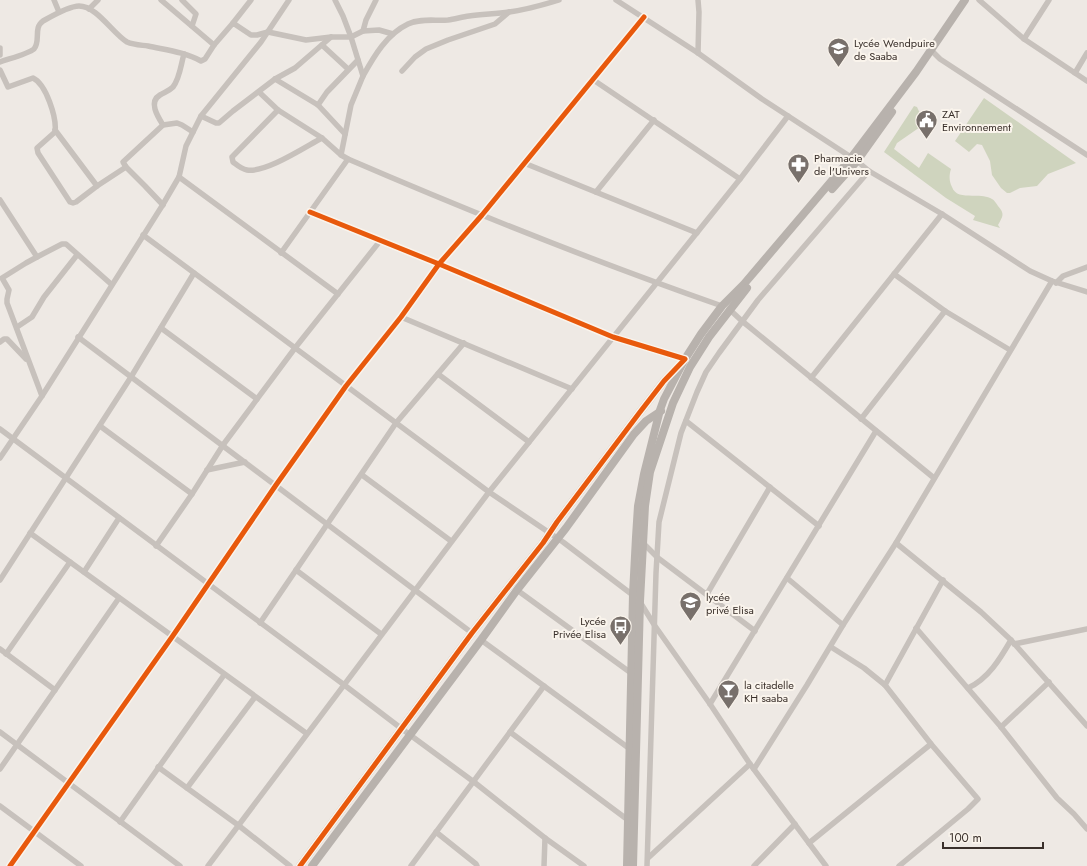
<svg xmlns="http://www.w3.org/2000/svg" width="1087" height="866" viewBox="0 0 1087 866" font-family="Jost,sans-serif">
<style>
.green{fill:#cfd4be}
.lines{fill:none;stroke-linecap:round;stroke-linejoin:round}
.street{stroke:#c7c1bc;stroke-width:5.5}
.secondary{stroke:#b8b2ad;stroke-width:8}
.cycleway-casing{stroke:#faf4ec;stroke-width:8}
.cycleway{stroke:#e8590c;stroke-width:5}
.labels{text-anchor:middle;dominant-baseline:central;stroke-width:4;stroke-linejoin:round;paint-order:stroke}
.poi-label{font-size:11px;fill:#392f2a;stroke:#faf4ec;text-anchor:start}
</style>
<rect width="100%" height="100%" fill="#eee9e4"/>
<g class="green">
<path d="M984,98L1076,163L1048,174L1037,186L1020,188L1010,193H1007L1001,188L992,175L990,161L982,145L977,144L969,152L955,141Z"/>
<path d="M914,106L917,107L923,120V125L897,143L894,149L919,168L928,153L951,169C949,175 949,181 952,187C957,202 980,191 992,199C994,200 996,203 998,206C1005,214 1003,216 998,225L1000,228L973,220L975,216L946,198L884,152Z"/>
</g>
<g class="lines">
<g class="street">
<path d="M54,0L59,12"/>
<path d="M161,0L214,45"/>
<path d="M182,0L196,14L192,26"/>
<path d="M335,0L343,16L351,37L363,76L351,105L341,155"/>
<path d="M616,0L698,53L762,99L857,161L869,171L942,214L1030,271L1052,281L1087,292"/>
<path d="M979,0L1024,39L1087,81"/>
<path d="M89,9L98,0"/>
<path d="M233,23L251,0"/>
<path d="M363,31L366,20L376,0"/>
<path d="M1024,39L1049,0"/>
<path d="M322,45L348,69"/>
<path d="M0,48V55"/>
<path d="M933,52L940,59L1087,155"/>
<path d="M698,53L699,12L698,0"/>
<path d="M0,62C8,59 28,54 34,49C41,41 33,28 43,21C52,16 69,6 79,6C97,6 113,34 127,42C134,45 141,45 148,46C166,50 185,52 201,61L205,59L214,45L233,23L251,35H257L268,32L306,40L331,37H351L363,31L379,30L393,34"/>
<path d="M0,70L8,87L33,78C46,84 57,118 55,132L37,148L38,153L70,202L73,203L76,202L97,186L126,167"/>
<path d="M402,71L415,57L426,49L448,40L495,24L509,12"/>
<path d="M1075,73L1087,53"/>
<path d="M363,76C374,56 387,34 408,24C420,18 435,21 448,20C455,19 462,17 469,16C482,14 495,14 509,12C526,10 543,5 559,0"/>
<path d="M275,79L318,105L345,134"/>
<path d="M592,79L740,179"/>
<path d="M259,92L278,110L322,138L341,155L348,159C471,212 596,262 722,306"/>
<path d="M318,105L327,92L358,60"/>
<path d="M278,110L232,157L233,162C237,165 241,169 247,170C266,173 305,147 322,138"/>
<path d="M201,116L216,123H219L233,111L275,79L295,68L331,37"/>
<path d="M163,125C158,117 148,102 160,95C165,92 169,91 173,87C180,78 181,64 184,54"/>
<path d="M55,130L97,186"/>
<path d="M524,163L697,233"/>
<path d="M179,177L338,294"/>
<path d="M596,192L654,120"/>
<path d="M0,200L37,257L26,263L2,278L9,290L7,299V303L42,396"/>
<path d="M163,205L145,186L126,167L123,162L163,125L177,123L182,125L193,132"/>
<path d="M310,212L439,264L613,337L685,359"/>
<path d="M143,235L489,492L563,542L634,596"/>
<path d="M281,253L348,159"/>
<path d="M37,257L62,244H66L111,284"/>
<path d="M894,274L945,311L1010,350"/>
<path d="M1056,283L1063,276L1087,267"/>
<path d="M729,309L742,321L934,478"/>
<path d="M401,317L572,389"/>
<path d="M17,327L32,317L44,297L77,255"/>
<path d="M161,328L257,399"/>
<path d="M78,337L472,633"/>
<path d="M0,342L4,339H7L26,359"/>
<path d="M438,374L529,442"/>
<path d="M811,378L942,214"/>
<path d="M861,419L945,311"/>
<path d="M686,421L819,526"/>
<path d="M100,426L192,494"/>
<path d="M0,429L343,684L402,729L474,782L545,838L584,866"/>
<path d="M0,458L42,396L162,206L179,177L186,146L201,116L261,42L289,0"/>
<path d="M207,470L245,462"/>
<path d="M362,475L451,541"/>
<path d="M30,533L306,733"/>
<path d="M643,543L658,558L755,631"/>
<path d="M896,543L981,612L1011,640L1087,726"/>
<path d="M156,546L192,494L223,445L295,348L380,241"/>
<path d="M296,570L381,634"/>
<path d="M84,572L119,518"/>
<path d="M787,578L843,625"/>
<path d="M0,580L131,377L194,273"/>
<path d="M517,590L631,673"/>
<path d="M707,594L770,487"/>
<path d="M640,602L655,626L710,704L750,764L826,866"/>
<path d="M260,623L396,423L464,343"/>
<path d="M916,628L1001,727L1057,798L1074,814L1087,829"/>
<path d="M481,640L630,749"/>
<path d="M1014,644L1087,629"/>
<path d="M831,647L864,668L885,685L931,744L978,799L968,809L899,866"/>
<path d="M0,649L55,690"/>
<path d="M6,654L70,562"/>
<path d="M885,685L943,580"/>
<path d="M968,688C988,679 1000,659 1011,640"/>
<path d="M710,704L876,431"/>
<path d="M1001,727L1049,682"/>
<path d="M0,732L180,866"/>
<path d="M510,732L628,820"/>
<path d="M158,767L238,825L290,866"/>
<path d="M0,769L119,598"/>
<path d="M754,769L807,685L843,625L896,543L1052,281"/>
<path d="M187,788L255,697"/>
<path d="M0,806L81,866"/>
<path d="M120,822L224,675"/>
<path d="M436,832L476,864L477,866"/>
<path d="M809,843L931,744"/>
<path d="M648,858L750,764"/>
<path d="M10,866L172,637L276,485L346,386L401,317L439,264L482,215L644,17"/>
<path d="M208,866L489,492L740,179L788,116"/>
<path d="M411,866L544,686"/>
<path d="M544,866L545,838"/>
<path d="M647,866L656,573L659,522L681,433L697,392L706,372L719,353L758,300L869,171"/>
<path d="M754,866L795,824"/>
</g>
<g class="secondary">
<path d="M832,189L857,161L892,112"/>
<path d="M300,866L472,633L543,543L557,522L640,412L664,381L678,367"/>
<path d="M312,866L481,640L517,590L566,528L634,434L646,421L661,411"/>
<path d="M627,866L633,594L636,537L638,506L644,474L660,410L664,399L685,359L701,334L722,306L744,284L851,158L916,72L965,0"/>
<path d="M633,866L640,601L645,506L650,472L673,403L690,367L709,337L747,288"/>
</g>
<defs>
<g id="cycleway">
<path d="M10,866L172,637L276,485L346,386L401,317L439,264L482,215L644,17"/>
<path d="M300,866L472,633L543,543L557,522L640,412L664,381L685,359L613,337L439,264L310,212"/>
</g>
</defs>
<use href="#cycleway" class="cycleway-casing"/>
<use href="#cycleway" class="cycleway"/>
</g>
<defs>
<symbol id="school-pin" viewBox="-11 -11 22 30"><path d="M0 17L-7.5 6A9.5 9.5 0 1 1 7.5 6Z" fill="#78706b" stroke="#faf4ec"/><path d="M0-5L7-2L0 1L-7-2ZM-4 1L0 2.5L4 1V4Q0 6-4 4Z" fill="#fff"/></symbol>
<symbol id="civic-pin" viewBox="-11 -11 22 30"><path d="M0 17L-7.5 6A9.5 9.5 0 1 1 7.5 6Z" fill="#78706b" stroke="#faf4ec"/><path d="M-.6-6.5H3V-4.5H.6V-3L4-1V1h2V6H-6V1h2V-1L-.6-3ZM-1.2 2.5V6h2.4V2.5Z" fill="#fff"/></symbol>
<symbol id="pharmacy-pin" viewBox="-11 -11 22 30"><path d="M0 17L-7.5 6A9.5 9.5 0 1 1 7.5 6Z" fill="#78706b" stroke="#faf4ec"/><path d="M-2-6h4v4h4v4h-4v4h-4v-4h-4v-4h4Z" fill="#fff"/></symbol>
<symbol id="bus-pin" viewBox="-11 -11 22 30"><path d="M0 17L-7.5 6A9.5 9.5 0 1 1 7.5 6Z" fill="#78706b" stroke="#faf4ec"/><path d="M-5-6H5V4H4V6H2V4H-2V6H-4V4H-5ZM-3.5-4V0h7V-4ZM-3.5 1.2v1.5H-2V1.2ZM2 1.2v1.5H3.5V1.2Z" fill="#fff"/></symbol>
<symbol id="bar-pin" viewBox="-11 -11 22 30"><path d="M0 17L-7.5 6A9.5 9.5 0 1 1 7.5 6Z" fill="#78706b" stroke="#faf4ec"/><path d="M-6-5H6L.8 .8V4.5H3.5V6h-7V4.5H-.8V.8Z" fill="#fff"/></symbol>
</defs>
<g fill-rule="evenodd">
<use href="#school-pin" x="826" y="36" width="25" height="34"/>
<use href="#civic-pin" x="914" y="108" width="25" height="34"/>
<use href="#pharmacy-pin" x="786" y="152" width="25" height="34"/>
<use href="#school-pin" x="678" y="590" width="25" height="34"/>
<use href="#bus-pin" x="608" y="614" width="25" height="34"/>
<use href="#bar-pin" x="716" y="678" width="25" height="34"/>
</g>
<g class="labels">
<g class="poi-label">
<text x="854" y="43">Lycée Wendpuire<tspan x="854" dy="13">de Saaba</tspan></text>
<text x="942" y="114">ZAT<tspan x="942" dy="13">Environnement</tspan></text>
<text x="814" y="158">Pharmacie<tspan x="814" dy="13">de l'Univers</tspan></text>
<text x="706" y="597">lycée<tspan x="706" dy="13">privé Elisa</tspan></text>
<text x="606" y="621" text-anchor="end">Lycée<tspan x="606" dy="13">Privée Elisa</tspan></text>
<text x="744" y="685">la citadelle<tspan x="744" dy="13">KH saaba</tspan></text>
</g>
</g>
<path d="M943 842v6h100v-6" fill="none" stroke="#392f2a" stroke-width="2"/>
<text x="949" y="842" font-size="12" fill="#392f2a" stroke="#faf4ec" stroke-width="3" paint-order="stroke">100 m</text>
</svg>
